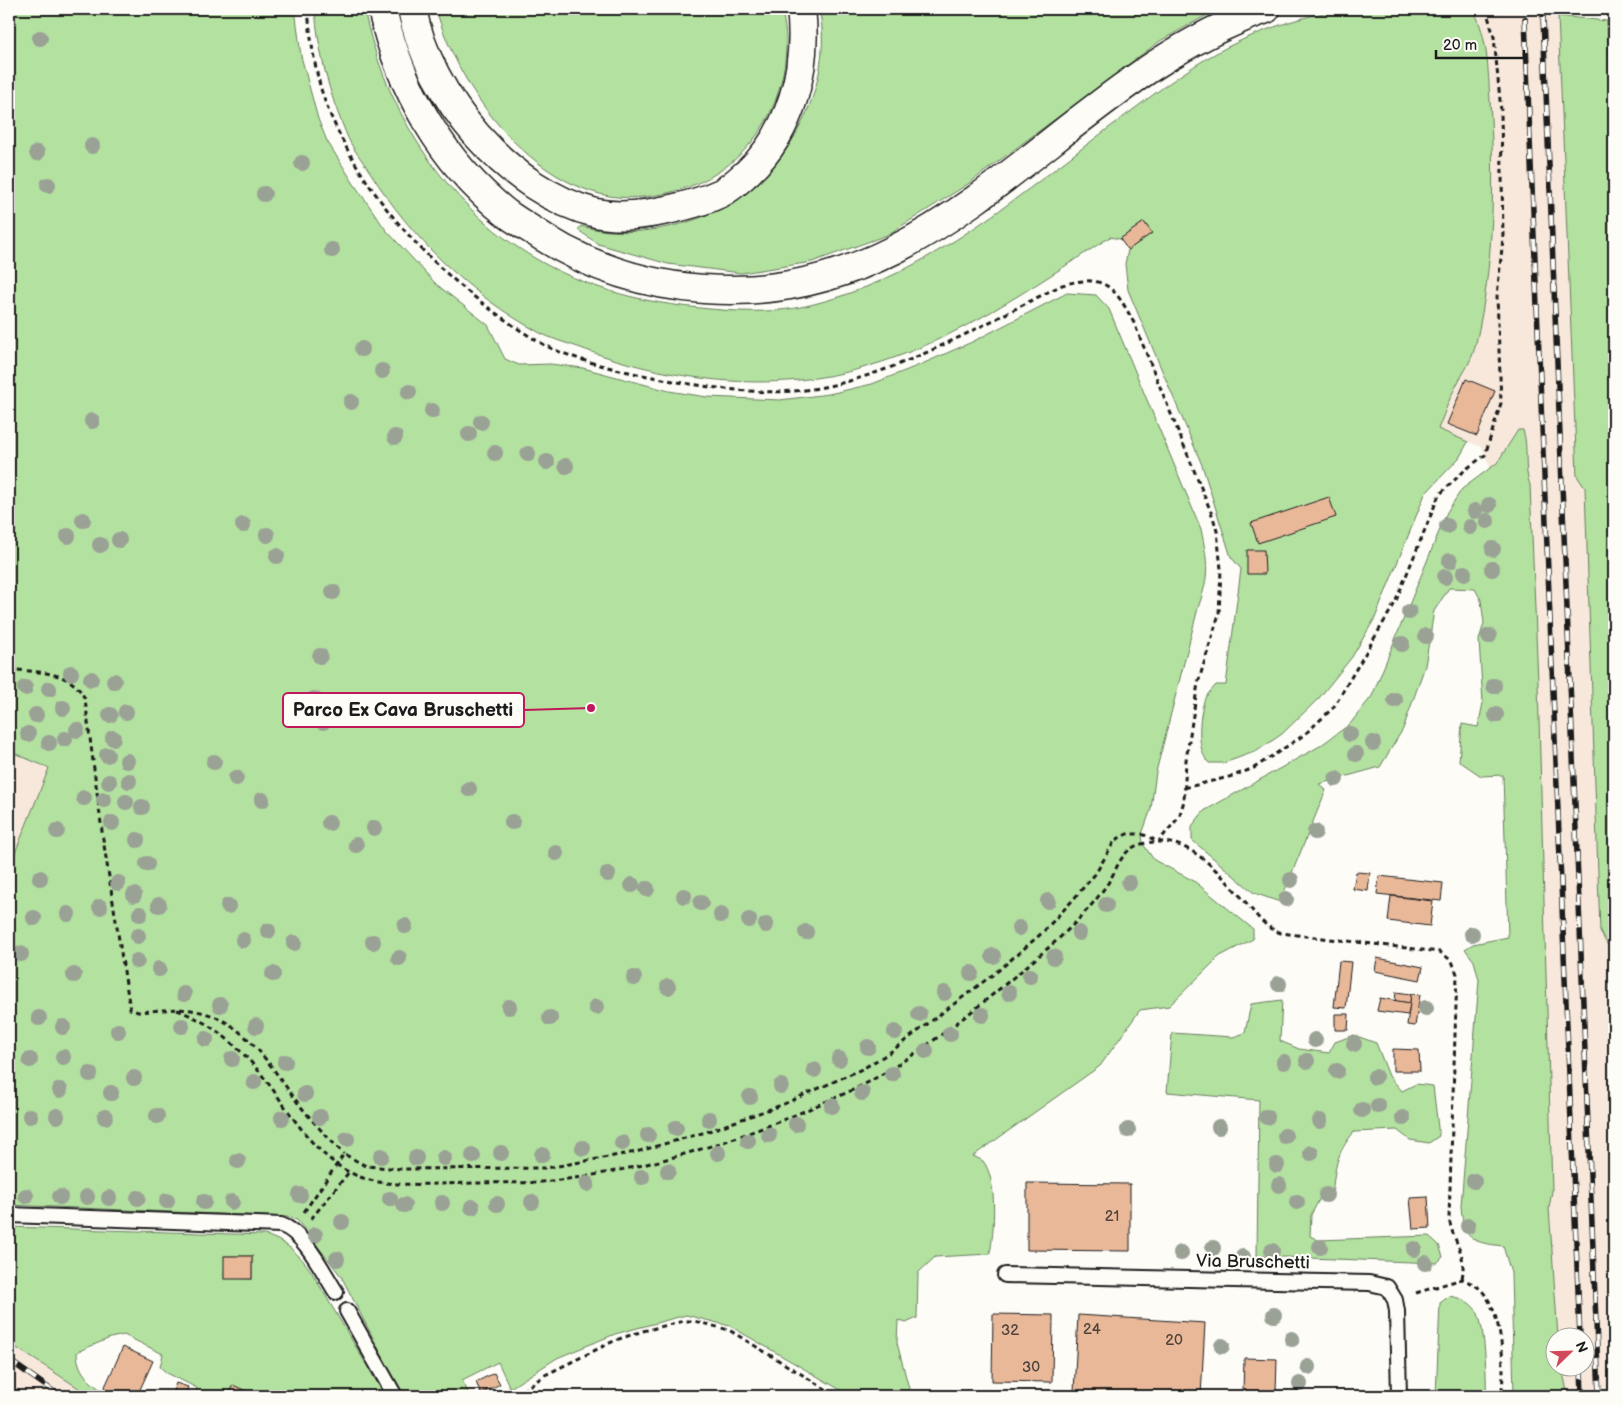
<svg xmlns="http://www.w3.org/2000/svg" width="1623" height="1405" viewBox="0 0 1623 1405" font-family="'Balsamiq Sans',sans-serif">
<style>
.built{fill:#f7e8db;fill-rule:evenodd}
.green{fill:#b3e1a0;stroke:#687e5e;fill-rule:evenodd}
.building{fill:#e8b899;stroke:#1c1c1c}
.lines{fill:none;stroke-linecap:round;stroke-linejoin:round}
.lane-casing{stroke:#1c1c1c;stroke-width:18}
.highway-casing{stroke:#1c1c1c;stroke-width:31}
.path{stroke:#1c1c1c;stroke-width:3;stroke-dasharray:5 4;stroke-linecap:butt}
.lane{stroke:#fdfcf7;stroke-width:14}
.highway{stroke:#fdfcf7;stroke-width:28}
.rail-casing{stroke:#1c1c1c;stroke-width:5.5}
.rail{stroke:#fdfcf7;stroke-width:4;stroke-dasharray:11;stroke-linecap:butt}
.tree{fill:#9aa195}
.labels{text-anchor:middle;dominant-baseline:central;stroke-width:4.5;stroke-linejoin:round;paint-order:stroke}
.number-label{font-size:15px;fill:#4f433b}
.street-label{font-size:18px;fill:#1c1c1c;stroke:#fdfcf7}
.leader{fill:none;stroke:#c2185b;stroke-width:2}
.callout-dot{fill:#c2185b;stroke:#fdfcf7;stroke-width:2}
.callout{fill:#fdfcf7;stroke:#c2185b;stroke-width:2}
.callout-label{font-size:19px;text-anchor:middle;font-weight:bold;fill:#1c1c1c}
</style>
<rect width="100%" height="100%" fill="#fdfcf7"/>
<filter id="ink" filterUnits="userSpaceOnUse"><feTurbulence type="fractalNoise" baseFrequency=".02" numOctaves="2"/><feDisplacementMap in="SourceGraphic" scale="10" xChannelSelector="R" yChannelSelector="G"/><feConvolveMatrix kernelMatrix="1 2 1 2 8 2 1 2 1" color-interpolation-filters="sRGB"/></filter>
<g filter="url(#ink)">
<g class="built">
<path d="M1473,9L1614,22V1396H1525L1501,485L1489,465L1482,447L1438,430L1483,33ZM1556,1338H1586V1368H1556Z"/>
<path d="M9,751L59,772L9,928Z"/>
<path d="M9,1343L35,1359L91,1396H9Z"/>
</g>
<g class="green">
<path d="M9,9H295L301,56L318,119L327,141L354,184L386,230L436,284L488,325L505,359L519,365L550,364L583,368L669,391L707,397L780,400L829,394L872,384L922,364L972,342L1067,293L1096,295L1109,309L1201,529C1208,564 1210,574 1198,608L1156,772L1151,809L1142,834L1143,844L1154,860L1194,881L1253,929V939L1220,956L1169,1006L1140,1010L1100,1066L973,1156C975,1157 980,1159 983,1161C998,1180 994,1231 990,1254L935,1257L918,1273L917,1318L906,1323L898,1320L897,1343L911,1396H851L730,1326L686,1315L615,1334L557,1358L510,1388L498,1362L462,1380L470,1396H403L341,1276L297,1220L287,1217L9,1205V868L49,768L9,751Z"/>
<path d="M315,9H364C386,114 449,212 545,264C593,290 646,303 700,308C738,312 776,314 814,304C930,275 1024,191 1118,121C1157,92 1197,60 1242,40C1273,26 1318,11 1352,9C1392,6 1433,9 1473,9C1488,37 1488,70 1490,101C1495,181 1494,265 1476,343C1473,358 1465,370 1457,384C1449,398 1444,415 1438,429L1468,442L1459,458L1425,494L1375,618L1352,657L1319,698L1282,734L1257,751L1224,763H1209C1196,751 1199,718 1204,701C1205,696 1212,690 1216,685H1226L1241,569L1231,557L1202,465L1128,290L1125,264L1128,250L1152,233L1144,222L1120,239L1110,237C1032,287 956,341 866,367C772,395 668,381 578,347C566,343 552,339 540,333C470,295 412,239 370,172C362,160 351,147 346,133C329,94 318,51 315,9Z"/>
<path d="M436,9H781C791,41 785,78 772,109C755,147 722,177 682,189C656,197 626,201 600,194C520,173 457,84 436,9Z"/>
<path d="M819,9H1218L1160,41L968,184L887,235L812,262L741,273L668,264L598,244L578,230L581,226C637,242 717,223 759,182C789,153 811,113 819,73C823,52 824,30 819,9Z"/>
<path d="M1558,16L1607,21L1614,143V1066L1612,1063L1609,947L1600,932L1585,488L1577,476Z"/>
<path d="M1518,430H1523C1529,448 1523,467 1530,485L1538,683L1552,1191L1549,1208L1558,1337L1556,1338V1368H1562L1568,1396H1514L1511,1273L1503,1246C1470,1242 1464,1240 1461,1206L1479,980L1474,961L1465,949L1473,944L1508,937L1503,775L1481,776L1459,761L1462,724L1478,727L1483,703L1479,640L1484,623L1481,600L1475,589L1449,588L1434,611L1425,666L1403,729L1380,767L1319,784L1326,790L1280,902L1254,893L1192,840V826L1204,811L1320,746L1350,724L1372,696L1447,512L1462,489L1497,463Z"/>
<path d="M1282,1000L1280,1041L1299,1049L1329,1053L1335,1042L1354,1035L1376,1043L1389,1076L1402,1091L1416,1084L1433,1086L1439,1136L1429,1143L1410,1140L1397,1130L1354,1132C1336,1153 1335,1168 1332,1195L1320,1198L1311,1215L1310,1236L1318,1240L1429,1236L1439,1245L1443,1257L1437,1263L1257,1256L1259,1100L1167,1092L1172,1033L1233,1037L1245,1033L1251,1004Z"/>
<path d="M9,1227L264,1235C285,1240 299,1254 311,1271L385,1396H196L197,1388L167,1373L160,1367L163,1354L124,1335L110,1338L77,1352C77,1373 93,1386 111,1396H91L9,1343ZM225,1256H252V1279L224,1278Z"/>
<path d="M1449,1296C1460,1298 1468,1300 1476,1310C1485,1322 1487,1380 1486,1396H1436L1440,1303Z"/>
</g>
<g class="building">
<path d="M1144,222L1152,233L1128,250L1120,239Z"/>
<path d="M1466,379L1495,391L1477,436L1447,424Z"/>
<path d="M1329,497L1336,517L1258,543L1251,523Z"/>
<path d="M1247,550H1264L1265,574H1247Z"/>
<path d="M1356,872L1370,873L1368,891L1353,889Z"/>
<path d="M1379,876L1443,883L1441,901L1377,894Z"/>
<path d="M1391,896L1433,901L1430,926L1388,921Z"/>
<path d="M1377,958L1423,967L1420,980L1375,971Z"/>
<path d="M1339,961L1351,962L1346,1008L1334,1007Z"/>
<path d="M1396,992L1411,994L1410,1003L1395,1001Z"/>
<path d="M1411,994L1420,995L1415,1026L1407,1025Z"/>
<path d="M1380,998L1410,1003L1408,1015L1377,1011Z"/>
<path d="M1335,1014H1349L1348,1030H1335Z"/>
<path d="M1393,1049L1419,1050L1420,1071H1393Z"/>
<path d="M1027,1183L1130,1184V1251L1027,1250Z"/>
<path d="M1428,1197L1430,1228L1413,1229L1410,1198Z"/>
<rect x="224" y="1256" width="28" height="23"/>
<path d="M993,1314L1053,1315L1052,1382L992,1381Z"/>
<path d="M1078,1315L1205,1323L1201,1396H1141L1074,1392Z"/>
<path d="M123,1347L153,1361L137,1396H115L103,1391Z"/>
<path d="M1244,1358L1277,1359L1276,1392L1243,1391Z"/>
<path d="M494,1373L500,1384L481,1394L476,1382Z"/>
<path d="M176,1383L188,1387L185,1396H171Z"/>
<path d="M233,1385L257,1396H227Z"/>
</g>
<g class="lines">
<defs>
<g id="lane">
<path d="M9,1215L281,1225C304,1232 323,1272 336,1292"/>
<path d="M1005,1275L1369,1283L1387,1287L1395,1300L1397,1311L1399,1396"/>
<path d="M347,1311L395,1396"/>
</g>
<g id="highway">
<path d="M382,9C400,88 442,162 506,213C518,222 531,229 543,237C592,268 647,285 704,289C946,308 1061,79 1266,9"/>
<path d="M412,9C429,97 508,191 596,213C619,218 644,215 667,210C686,206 704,201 721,193C731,188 740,179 748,172C792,131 808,67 801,9"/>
</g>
</defs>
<use href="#lane" class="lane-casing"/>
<use href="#highway" class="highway-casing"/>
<g class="path">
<path d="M308,9C311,44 316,82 330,114C365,195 426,263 497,314C515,327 535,341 555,350C594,366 637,374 678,382C720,389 763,395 805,390C892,379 983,324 1062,285C1105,273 1115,287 1134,323L1213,517L1217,531L1221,569L1219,614L1198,683L1186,760L1184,801L1179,817L1159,841"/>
<path d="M9,669C37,673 71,669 85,699L103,839L130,1009L138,1012C157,1011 177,1007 196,1011C245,1020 270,1066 298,1103C312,1121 328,1138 344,1154"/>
<path d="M1184,788L1233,776L1254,768L1304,735L1333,708L1395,603L1439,495L1465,470L1485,455L1501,403L1497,296L1503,238L1501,111L1494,37L1486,9"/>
<path d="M177,1010C208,1021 234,1042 256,1068C289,1106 313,1163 366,1179C395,1188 446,1183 478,1183C502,1182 527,1184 551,1181C642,1171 735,1142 818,1105C836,1097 855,1090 872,1080C933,1046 994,994 1047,949C1068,931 1090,909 1106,886C1115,874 1119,856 1132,848C1138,844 1149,842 1157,842C1193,840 1220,874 1242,898C1255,913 1262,926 1281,933L1440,952L1452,961L1457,974L1449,1218C1453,1244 1467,1250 1462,1279"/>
<path d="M304,1212L344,1154L366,1166L401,1169L547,1168L636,1152L706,1132L784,1104L864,1068L889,1053L999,970L1042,933L1071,902L1096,873L1115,840L1127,834H1142L1157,841"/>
<path d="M311,1219L349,1172"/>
<path d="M1416,1293L1462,1279C1469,1282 1477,1285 1482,1291C1502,1312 1506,1369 1501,1396"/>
<path d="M515,1396L545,1375L616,1340L643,1331L684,1321H694L729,1330L837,1396"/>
</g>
<use href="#lane" class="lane"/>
<use href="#highway" class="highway"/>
<defs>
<g id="rail">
<path d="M1543,17L1599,1396"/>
<path d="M1525,19L1580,1338"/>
<path d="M9,1360L60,1396"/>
<path d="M1581,1368L1582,1396"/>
<path d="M9,1389L20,1396"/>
</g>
</defs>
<use href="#rail" class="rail-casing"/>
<use href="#rail" class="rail"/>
</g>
<g class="tree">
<circle cx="40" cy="38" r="8"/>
<circle cx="92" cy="146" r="8"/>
<circle cx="37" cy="153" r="8"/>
<circle cx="302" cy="163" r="8"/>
<circle cx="48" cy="185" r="8"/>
<circle cx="264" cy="194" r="8"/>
<circle cx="332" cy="250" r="8"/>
<circle cx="362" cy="349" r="8"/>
<circle cx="382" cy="371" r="8"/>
<circle cx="409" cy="392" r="8"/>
<circle cx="351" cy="402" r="8"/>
<circle cx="432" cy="411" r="8"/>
<circle cx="92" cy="421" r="8"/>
<circle cx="481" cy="422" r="8"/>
<circle cx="469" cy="434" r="8"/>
<circle cx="395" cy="437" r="8"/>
<circle cx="495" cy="453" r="8"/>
<circle cx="528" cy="454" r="8"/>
<circle cx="547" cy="462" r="8"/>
<circle cx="566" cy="466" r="8"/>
<circle cx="1489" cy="505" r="8"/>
<circle cx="1475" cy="511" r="8"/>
<circle cx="83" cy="520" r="8"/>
<circle cx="1487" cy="521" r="8"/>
<circle cx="243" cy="525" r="8"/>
<circle cx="1447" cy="526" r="8"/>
<circle cx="1470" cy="527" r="8"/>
<circle cx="267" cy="535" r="8"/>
<circle cx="68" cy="536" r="8"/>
<circle cx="119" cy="540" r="8"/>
<circle cx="100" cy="545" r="8"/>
<circle cx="1493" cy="549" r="8"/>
<circle cx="277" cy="556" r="8"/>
<circle cx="1450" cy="561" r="8"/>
<circle cx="1492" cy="569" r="8"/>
<circle cx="1464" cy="573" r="8"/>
<circle cx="1445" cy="577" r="8"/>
<circle cx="333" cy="592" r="8"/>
<circle cx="1409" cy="612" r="8"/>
<circle cx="1426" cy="636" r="8"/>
<circle cx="1489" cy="636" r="8"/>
<circle cx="1402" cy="644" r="8"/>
<circle cx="320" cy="656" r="8"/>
<circle cx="71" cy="673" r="8"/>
<circle cx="91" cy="679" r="8"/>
<circle cx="114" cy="681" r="8"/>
<circle cx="1494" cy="686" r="8"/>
<circle cx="25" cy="688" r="8"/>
<circle cx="49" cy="689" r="8"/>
<circle cx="314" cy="699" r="8"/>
<circle cx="1395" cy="700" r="8"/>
<circle cx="63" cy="708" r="8"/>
<circle cx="126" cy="712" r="8"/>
<circle cx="36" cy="715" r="8"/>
<circle cx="110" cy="715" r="8"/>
<circle cx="1496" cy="715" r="8"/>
<circle cx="323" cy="722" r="8"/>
<circle cx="77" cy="730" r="8"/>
<circle cx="28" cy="734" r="8"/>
<circle cx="1350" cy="734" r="8"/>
<circle cx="113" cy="738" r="8"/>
<circle cx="65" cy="739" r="8"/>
<circle cx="49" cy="743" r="8"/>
<circle cx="1373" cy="743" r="8"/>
<circle cx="1356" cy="754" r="8"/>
<circle cx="107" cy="755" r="8"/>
<circle cx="127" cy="761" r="8"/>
<circle cx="214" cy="762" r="8"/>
<circle cx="236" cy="778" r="8"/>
<circle cx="1336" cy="779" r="8"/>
<circle cx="129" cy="781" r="8"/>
<circle cx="109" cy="782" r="8"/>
<circle cx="469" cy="789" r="8"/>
<circle cx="84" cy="798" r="8"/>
<circle cx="104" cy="800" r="8"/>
<circle cx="262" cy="800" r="8"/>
<circle cx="126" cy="802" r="8"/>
<circle cx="142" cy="807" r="8"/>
<circle cx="512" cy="822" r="8"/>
<circle cx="112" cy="823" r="8"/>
<circle cx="329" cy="823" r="8"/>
<circle cx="374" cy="828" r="8"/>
<circle cx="57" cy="831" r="8"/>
<circle cx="1315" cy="832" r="8"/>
<circle cx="137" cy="840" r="8"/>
<circle cx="356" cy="845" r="8"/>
<circle cx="556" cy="853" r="8"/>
<circle cx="147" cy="864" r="8"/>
<circle cx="608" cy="874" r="8"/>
<circle cx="40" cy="878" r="8"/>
<circle cx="1291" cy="880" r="8"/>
<circle cx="118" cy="883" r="8"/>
<circle cx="1129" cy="883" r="8"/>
<circle cx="632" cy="885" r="8"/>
<circle cx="647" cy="889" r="8"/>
<circle cx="134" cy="895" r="8"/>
<circle cx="684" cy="896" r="8"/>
<circle cx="1286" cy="899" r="8"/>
<circle cx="1048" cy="901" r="8"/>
<circle cx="701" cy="903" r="8"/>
<circle cx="159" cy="905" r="8"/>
<circle cx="1106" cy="905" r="8"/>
<circle cx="228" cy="906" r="8"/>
<circle cx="100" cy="907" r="8"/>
<circle cx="68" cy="914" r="8"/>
<circle cx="140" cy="914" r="8"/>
<circle cx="721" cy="915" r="8"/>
<circle cx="34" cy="918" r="8"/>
<circle cx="749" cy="920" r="8"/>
<circle cx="766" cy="925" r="8"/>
<circle cx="405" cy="926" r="8"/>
<circle cx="1019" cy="928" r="8"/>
<circle cx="268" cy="931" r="8"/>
<circle cx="806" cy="932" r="8"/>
<circle cx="1079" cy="933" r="8"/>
<circle cx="1472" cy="934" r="8"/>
<circle cx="138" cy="936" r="8"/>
<circle cx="243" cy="940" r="8"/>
<circle cx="373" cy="942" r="8"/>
<circle cx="294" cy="943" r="8"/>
<circle cx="21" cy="954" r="8"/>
<circle cx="993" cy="956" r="8"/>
<circle cx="1054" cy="957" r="8"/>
<circle cx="399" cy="958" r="8"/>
<circle cx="137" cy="961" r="8"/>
<circle cx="159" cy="969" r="8"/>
<circle cx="971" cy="973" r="8"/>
<circle cx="273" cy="974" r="8"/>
<circle cx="74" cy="975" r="8"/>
<circle cx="1030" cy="976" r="8"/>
<circle cx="634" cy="978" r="8"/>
<circle cx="1279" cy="984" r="8"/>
<circle cx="668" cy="987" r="8"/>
<circle cx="944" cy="993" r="8"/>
<circle cx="1009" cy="993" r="8"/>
<circle cx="184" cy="994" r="8"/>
<circle cx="220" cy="1005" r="8"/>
<circle cx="509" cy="1007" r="8"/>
<circle cx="596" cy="1007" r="8"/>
<circle cx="1426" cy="1008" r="8"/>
<circle cx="919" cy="1014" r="8"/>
<circle cx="982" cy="1015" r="8"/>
<circle cx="39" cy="1018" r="8"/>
<circle cx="550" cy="1018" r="8"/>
<circle cx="182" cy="1026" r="8"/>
<circle cx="256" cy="1026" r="8"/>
<circle cx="63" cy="1027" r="8"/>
<circle cx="118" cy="1031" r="8"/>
<circle cx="895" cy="1032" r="8"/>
<circle cx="950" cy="1034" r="8"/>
<circle cx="206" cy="1039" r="8"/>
<circle cx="1315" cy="1040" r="8"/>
<circle cx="1354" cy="1044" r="8"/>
<circle cx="868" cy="1047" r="8"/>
<circle cx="926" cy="1051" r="8"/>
<circle cx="63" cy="1057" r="8"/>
<circle cx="232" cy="1059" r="8"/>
<circle cx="839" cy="1059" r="8"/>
<circle cx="30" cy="1060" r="8"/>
<circle cx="1307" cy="1061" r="8"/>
<circle cx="285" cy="1062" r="8"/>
<circle cx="1284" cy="1062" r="8"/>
<circle cx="814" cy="1070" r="8"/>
<circle cx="1337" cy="1071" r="8"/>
<circle cx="90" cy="1074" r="8"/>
<circle cx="892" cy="1074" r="8"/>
<circle cx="1375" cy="1077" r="8"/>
<circle cx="134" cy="1078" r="8"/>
<circle cx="254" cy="1082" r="8"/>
<circle cx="781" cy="1086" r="8"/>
<circle cx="60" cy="1090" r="8"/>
<circle cx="111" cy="1093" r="8"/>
<circle cx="862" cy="1093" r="8"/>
<circle cx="305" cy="1094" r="8"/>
<circle cx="750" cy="1097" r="8"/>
<circle cx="832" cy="1106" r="8"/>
<circle cx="1378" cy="1106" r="8"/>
<circle cx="1362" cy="1110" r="8"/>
<circle cx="30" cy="1116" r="8"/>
<circle cx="57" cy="1116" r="8"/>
<circle cx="157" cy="1116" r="8"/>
<circle cx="105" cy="1117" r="8"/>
<circle cx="320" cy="1117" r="8"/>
<circle cx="1267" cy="1117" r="8"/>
<circle cx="282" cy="1118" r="8"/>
<circle cx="1403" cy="1118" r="8"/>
<circle cx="709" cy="1119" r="8"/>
<circle cx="1320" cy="1121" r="8"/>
<circle cx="796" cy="1124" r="8"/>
<circle cx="1219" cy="1127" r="8"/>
<circle cx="676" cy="1128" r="8"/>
<circle cx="1128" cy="1130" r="8"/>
<circle cx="648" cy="1135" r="8"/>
<circle cx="769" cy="1135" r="8"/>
<circle cx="1285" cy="1136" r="8"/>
<circle cx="347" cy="1139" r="8"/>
<circle cx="748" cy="1141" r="8"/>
<circle cx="622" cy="1143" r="8"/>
<circle cx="583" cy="1148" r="8"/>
<circle cx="501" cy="1153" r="8"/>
<circle cx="718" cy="1153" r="8"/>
<circle cx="1311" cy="1153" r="8"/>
<circle cx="542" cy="1155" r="8"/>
<circle cx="381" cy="1156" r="8"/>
<circle cx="473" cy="1156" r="8"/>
<circle cx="416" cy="1158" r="8"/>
<circle cx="444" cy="1158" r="8"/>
<circle cx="238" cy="1161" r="8"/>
<circle cx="1277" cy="1165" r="8"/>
<circle cx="668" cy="1171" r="8"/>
<circle cx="642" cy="1177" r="8"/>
<circle cx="1474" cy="1181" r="8"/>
<circle cx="587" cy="1184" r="8"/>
<circle cx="1279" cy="1185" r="8"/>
<circle cx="300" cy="1195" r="8"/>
<circle cx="1326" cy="1195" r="8"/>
<circle cx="26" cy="1196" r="8"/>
<circle cx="60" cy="1197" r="8"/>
<circle cx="87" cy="1197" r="8"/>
<circle cx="109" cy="1198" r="8"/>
<circle cx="138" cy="1198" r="8"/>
<circle cx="390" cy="1199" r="8"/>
<circle cx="167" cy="1201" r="8"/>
<circle cx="204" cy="1202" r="8"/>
<circle cx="232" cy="1202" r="8"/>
<circle cx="532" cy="1202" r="8"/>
<circle cx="1297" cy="1202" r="8"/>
<circle cx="442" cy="1203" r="8"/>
<circle cx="497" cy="1204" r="8"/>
<circle cx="404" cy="1205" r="8"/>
<circle cx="472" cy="1207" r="8"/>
<circle cx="342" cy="1222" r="8"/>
<circle cx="1468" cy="1226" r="8"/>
<circle cx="315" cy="1235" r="8"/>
<circle cx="1320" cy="1247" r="8"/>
<circle cx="1213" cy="1248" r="8"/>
<circle cx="1414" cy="1249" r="8"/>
<circle cx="1272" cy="1251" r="8"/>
<circle cx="1181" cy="1253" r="8"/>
<circle cx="1243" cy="1257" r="8"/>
<circle cx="337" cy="1259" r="8"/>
<circle cx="1425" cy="1263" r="8"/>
<circle cx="1274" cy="1315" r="8"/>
<circle cx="1292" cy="1339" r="8"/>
<circle cx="1222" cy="1346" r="8"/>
<circle cx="1308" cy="1367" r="8"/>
<circle cx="1300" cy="1384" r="8"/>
</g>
</g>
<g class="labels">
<g class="number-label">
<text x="1112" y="1216">21</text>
<text x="1092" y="1329">24</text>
<text x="1010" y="1330">32</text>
<text x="1174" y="1340">20</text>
<text x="1031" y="1367">30</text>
</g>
<g class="street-label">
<text transform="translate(1253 1262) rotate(1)">Via Bruschetti</text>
</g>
</g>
<path class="leader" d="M591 708L524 710"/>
<circle class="callout-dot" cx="591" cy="708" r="5"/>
<rect class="callout" x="283" y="693" width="241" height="34" rx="5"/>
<g class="callout-label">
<text x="403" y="716">Parco Ex Cava Bruschetti</text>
</g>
<rect width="1623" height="1405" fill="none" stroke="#fdfcf7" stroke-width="30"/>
<rect x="15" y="15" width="1593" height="1375" fill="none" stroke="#1c1c1c" stroke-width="2" filter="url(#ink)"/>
<g transform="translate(1570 1352) rotate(67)"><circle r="24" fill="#fdfcf7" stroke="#a3a29f"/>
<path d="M0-4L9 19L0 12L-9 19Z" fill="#d1495b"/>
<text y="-8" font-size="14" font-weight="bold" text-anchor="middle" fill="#1c1c1c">N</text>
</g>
<path d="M1436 50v8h88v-8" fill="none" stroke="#1c1c1c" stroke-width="2.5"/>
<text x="1443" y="50" font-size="15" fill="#1c1c1c" stroke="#fdfcf7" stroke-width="4" paint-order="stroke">20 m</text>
</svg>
